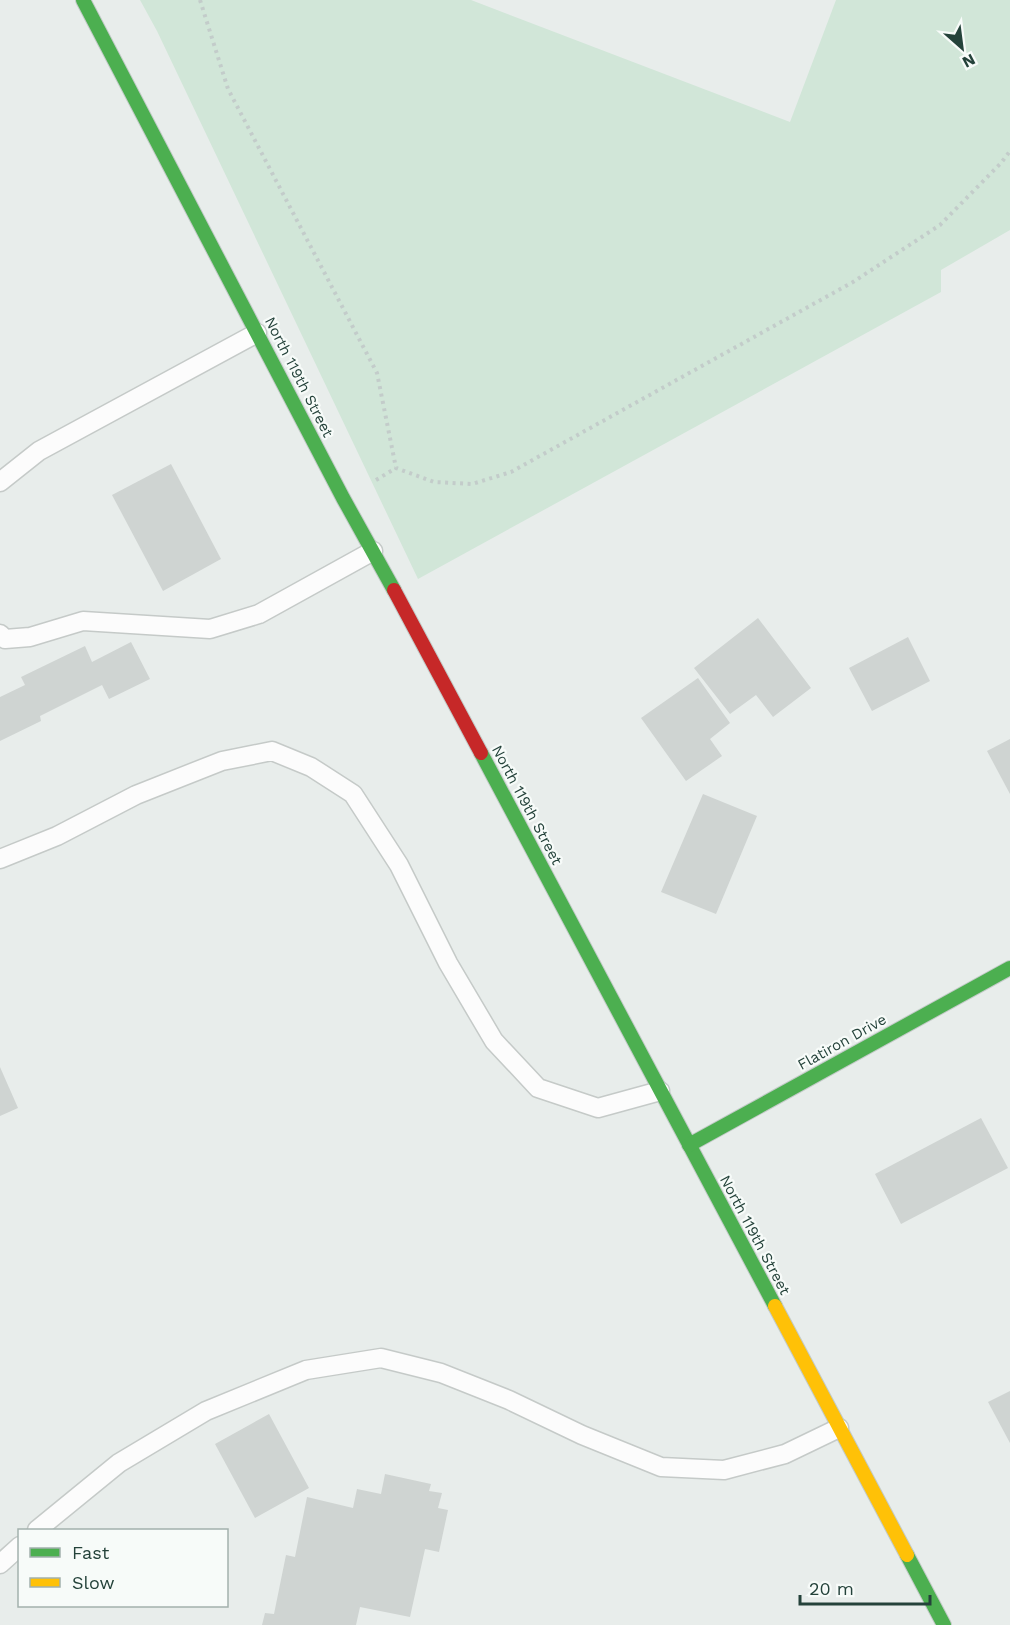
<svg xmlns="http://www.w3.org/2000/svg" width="1010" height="1625" viewBox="0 0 1010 1625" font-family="'Work Sans',sans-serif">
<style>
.green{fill:#d1e6d8}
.building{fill:#cfd4d2}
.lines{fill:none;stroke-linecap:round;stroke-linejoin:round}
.lane-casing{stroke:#c5cac8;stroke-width:21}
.fast-casing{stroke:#c3cbc8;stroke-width:16}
.slow-casing{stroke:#c3cbc8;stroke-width:16}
.jam-casing{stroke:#c3cbc8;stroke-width:16}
.path{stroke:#c3ccca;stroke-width:4;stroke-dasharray:3 4.5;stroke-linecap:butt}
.lane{stroke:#fcfcfc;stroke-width:18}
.fast{stroke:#4caf50;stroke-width:14}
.slow{stroke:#ffc107;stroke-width:14}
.jam{stroke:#c62828;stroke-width:14}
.labels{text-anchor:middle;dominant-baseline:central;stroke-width:4.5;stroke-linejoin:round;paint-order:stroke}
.street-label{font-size:15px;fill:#24423a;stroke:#f7fbf9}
</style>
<rect width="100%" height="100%" fill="#e8edeb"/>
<path class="green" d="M140,0H471L790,122L836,0H1010V230L941,270V292L418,579L157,31Z"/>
<g class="building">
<path d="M171,464L221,559L163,591L112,495Z"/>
<path d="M758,618L811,688L773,717L756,695L730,714L694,668Z"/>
<path d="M908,637L930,681L872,711L849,668Z"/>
<path d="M131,642L150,679L109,699L102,685L40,716L41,721L0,741V697L25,685L21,677L85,646L92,662Z"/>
<path d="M698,678L730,723L710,739L722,756L686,781L641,718Z"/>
<path d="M1010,739V794L987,751Z"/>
<path d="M703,794L757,816L716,914L661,892Z"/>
<path d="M0,1067L18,1108L0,1116Z"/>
<path d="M981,1118L1008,1168L901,1224L875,1174Z"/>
<path d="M1010,1391V1443L988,1402Z"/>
<path d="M269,1414L309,1488L255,1518L215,1444Z"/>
<path d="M385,1474L431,1484L429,1491L442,1493L438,1508L448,1510L439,1552L425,1549L410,1617L360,1607L356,1625H262L265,1613L274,1614L286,1555L295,1557L307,1497L353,1508L357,1489L381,1494Z"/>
</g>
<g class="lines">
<defs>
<g id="lane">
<path d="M0,482L39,451L257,333"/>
<path d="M0,634L5,639L30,637L83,621L210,629L259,614L373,551"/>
<path d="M0,859L57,836L136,795L222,761L272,751L311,767L353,794L399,865L448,963L494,1041L538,1088L598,1108L660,1091"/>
<path d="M37,1530L119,1463L206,1411L306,1370L381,1358L441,1373L509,1400L582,1435L661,1467L724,1470L785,1454L839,1428"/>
<path d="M0,1564L20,1546"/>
</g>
<g id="fast">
<path d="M83,0L343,498L394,590"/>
<path d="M481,753L775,1306"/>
<path d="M689,1145L1010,968"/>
<path d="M907,1555L944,1625"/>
</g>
<path id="slow" d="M775,1306L907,1555"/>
<path id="jam" d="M394,590L481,753"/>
</defs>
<use href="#lane" class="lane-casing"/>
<use href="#fast" class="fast-casing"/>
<use href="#slow" class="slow-casing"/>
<use href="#jam" class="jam-casing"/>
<g class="path">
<path d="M200,0L228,89L377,373L396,468L434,482L472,484L511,472L853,282L940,225L1001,163L1010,151"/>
<path d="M376,480L396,468"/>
</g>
<use href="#lane" class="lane"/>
<use href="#fast" class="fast"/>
<use href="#slow" class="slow"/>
<use href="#jam" class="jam"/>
</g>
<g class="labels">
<g class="street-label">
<text transform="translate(299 377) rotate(63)">North 119th Street</text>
<text transform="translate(527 805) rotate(62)">North 119th Street</text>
<text transform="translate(842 1042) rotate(-29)">Flatiron Drive</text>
<text transform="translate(755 1235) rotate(62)">North 119th Street</text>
</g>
</g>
<rect x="18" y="1529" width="210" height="78" fill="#f7fbf9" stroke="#a3b1ad" stroke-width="1.5"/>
<rect x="30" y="1548" width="30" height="9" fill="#4caf50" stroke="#a3b1ad" stroke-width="1.5"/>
<text x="72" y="1559" font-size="18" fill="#24423a">Fast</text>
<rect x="30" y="1578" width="30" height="9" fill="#ffc107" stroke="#a3b1ad" stroke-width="1.5"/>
<text x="72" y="1589" font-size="18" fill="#24423a">Slow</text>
<g transform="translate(962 48) rotate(152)" stroke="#f7fbf9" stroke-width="4.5" paint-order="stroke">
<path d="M0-4.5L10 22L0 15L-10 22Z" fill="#24423a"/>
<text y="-9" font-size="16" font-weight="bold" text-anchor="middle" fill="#24423a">N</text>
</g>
<path d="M800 1595v9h130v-9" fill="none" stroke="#24423a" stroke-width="3"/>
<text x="809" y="1595" font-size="18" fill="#24423a" stroke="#f7fbf9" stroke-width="4.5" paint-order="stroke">20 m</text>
</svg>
